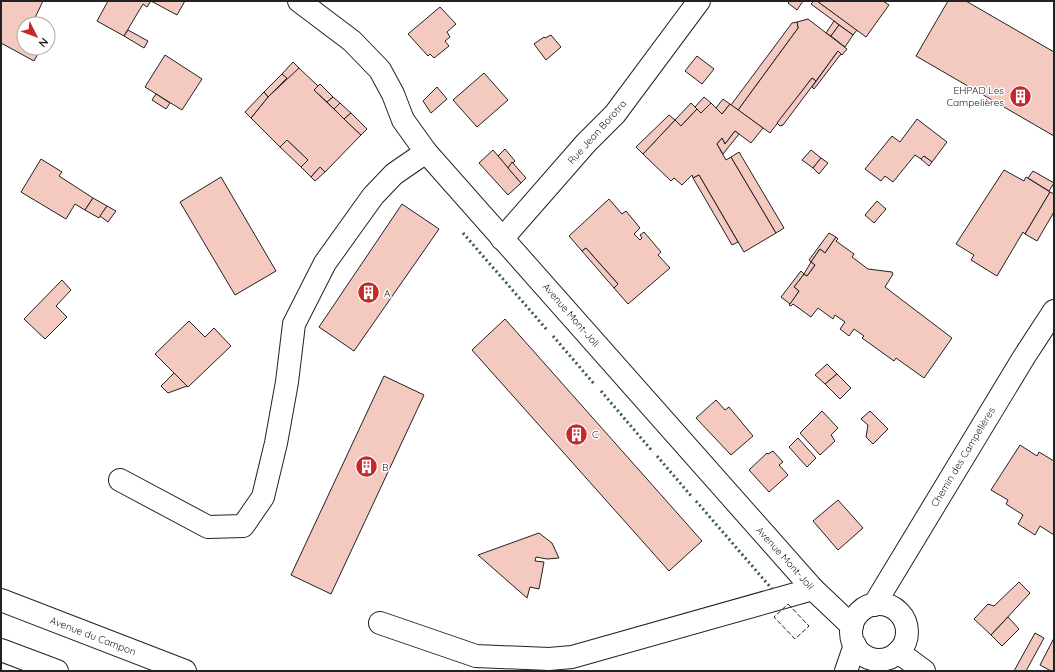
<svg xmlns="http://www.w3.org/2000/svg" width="1055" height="672" viewBox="0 0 1055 672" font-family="Quicksand,sans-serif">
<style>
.building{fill:#f3c9c0;stroke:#222}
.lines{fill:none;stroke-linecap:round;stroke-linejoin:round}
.minor-casing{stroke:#222;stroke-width:24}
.major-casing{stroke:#222;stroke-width:24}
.minor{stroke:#fff;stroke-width:22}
.major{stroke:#fff;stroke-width:22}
.hedge{stroke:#2f5e38;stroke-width:3;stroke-dasharray:2 3;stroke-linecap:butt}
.fence{stroke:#222;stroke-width:1;stroke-dasharray:5 2;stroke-linecap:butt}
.labels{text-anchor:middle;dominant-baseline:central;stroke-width:3;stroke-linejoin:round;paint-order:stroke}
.poi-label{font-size:10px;fill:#222;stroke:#fff;text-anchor:start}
.street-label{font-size:10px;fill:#222;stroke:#fff}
</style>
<rect width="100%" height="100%" fill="#fff"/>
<g class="building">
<path d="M1,1H43L32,24H24V48H41L34,61L1,43Z"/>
<path d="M108,1H151L147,7L143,4L124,36L97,21Z"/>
<path d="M151,1H185L177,15Z"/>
<path d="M790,1H803L797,10L788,3Z"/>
<path d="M814,1H817L857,30L853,35L811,4Z"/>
<path d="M817,1H883L889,5L866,37Z"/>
<path d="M948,1H966L1054,52V136L916,56Z"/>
<path d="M440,7L456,24L447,32L450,37L445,41L449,46L434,58L430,54L428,56L408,34Z"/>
<path d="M808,19L847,49L842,55L838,51L816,81L812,78L770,133L738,110L798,28L797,22Z"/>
<path d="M834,21L839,25L831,36L826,33Z"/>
<path d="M797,22L798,28L738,110L731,105L792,23Z"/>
<path d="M839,25L853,35L845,47L831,36Z"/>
<path d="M128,30L148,41L144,48L124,36Z"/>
<path d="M551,35L561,47L546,60L534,44L544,37L545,38Z"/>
<path d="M838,51L841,54L814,89L812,87Z"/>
<path d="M165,55L202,79L182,110L145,87Z"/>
<path d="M697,56L714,69L702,84L685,71Z"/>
<path d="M293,62L299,68L288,80L282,74Z"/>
<path d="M299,68L318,86L314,90L361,135L325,172L320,167L311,177L301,167L308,160L287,140L280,147L251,118L268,97Z"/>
<path d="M484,73L508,100L477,127L453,100Z"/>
<path d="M282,74L287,78L268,97L264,92Z"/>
<path d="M812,78L816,81L783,125L780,126L777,123Z"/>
<path d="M320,84L333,97L327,102L314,90Z"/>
<path d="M437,87L447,99L431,113L423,101Z"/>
<path d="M264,92L268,97L251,118L245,112Z"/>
<path d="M156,94L170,103L166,109L152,100Z"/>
<path d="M333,97L340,103L334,109L327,102Z"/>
<path d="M704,97L711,103L701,113L695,107Z"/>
<path d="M723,99L730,104L722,114L716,108Z"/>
<path d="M340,103L351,113L344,119L334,109Z"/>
<path d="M691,103L697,109L681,126L675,120Z"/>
<path d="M711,103L722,114L730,104L763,128L751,143L735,131L725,144L722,138L717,144L726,160L731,157L776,233L744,252L699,175L693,178L692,175L682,185L674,178L671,181L643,154L675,120L681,126L697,109L701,113Z"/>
<path d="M351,113L367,129L361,135L344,119Z"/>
<path d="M669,115L675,120L643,154L636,147Z"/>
<path d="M917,119L947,142L932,162L924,156L921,159L915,155L893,182L885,176L881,181L865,169L892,136L900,142Z"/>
<path d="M735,131L739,134L723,154L717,144L722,138L725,144Z"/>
<path d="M287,140L308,160L301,167L280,147Z"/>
<path d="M505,149L515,161L508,168L498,156Z"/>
<path d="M493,150L521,183L508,195L479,163Z"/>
<path d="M811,150L821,158L813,168L802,160Z"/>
<path d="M739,152L784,228L776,233L731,157Z"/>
<path d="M924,156L932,162L929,166L921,159Z"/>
<path d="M821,158L828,163L819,174L813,168Z"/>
<path d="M41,159L62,172L59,176L93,198L85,210L75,204L66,219L21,192Z"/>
<path d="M512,162L526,178L521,183L508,168Z"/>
<path d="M320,167L325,172L315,181L311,177Z"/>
<path d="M1004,170L1024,181L1026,177L1050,192L1025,234L1023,232L997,276L971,260L974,255L956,244Z"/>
<path d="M1033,171L1054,183L1049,191L1028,178Z"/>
<path d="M699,175L738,242L732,245L693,178Z"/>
<path d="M221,177L276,271L235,295L180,202Z"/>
<path d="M1050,192L1054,194V212L1037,241L1025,234Z"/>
<path d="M93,198L107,206L99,218L85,210Z"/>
<path d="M609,199L622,214L626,211L640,228L634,234L640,240L642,238L640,235L644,232L661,252L658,255L670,268L628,304L614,288L618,284L586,248L582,251L569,236Z"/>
<path d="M877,201L886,209L874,223L865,215Z"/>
<path d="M402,204L439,229L354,351L319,327Z"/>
<path d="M107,206L116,211L108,222L100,216Z"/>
<path d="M829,233L836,237L825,253L820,249L811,262L809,260Z"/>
<path d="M836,237L838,239L836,241L854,254L852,257L868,269L892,272L893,274L885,287L952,338L924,378L896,358L894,361L862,338L864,336L854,329L849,336L840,329L845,322L835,315L833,319L818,308L811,317L793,304L791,306L789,305L799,291L794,287L804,274L807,276L815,265L811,262L820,249L825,253Z"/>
<path d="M586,248L618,284L614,288L582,251Z"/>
<path d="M811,262L815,265L807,276L804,274Z"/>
<path d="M801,271L804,274L794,287L799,291L790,304L781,297Z"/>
<path d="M62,280L71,290L56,306L67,317L45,339L24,319Z"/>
<path d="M505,319L702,541L669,571L472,350Z"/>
<path d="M189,321L205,337L214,328L231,346L188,387L155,354Z"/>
<path d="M827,364L837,374L825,384L815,375Z"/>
<path d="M174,373L187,386L168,393L161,386Z"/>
<path d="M837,374L851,388L840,399L825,384Z"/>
<path d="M384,376L424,395L331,594L291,575Z"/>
<path d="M716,400L725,410L729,407L753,436L731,455L696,418Z"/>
<path d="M822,411L838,428L831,435L835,441L820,455L800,433Z"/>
<path d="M870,411L888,429L873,444L866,437L868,425L861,419Z"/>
<path d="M798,438L816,458L807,467L789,447Z"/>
<path d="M1020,445L1037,456L1039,452L1054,461V535L1040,526L1035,535L1018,524L1023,515L1006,504L1008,500L991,490Z"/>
<path d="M773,451L783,462L779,465L788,475L769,492L749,470L767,453L768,454Z"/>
<path d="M838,500L863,528L838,550L813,521Z"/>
<path d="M539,533L552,543L559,558L547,559L536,557L535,561L544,562L539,589L530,587L527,598L478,555Z"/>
<path d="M1019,582L1030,593L991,635L974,619L988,604L994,606Z"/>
<path d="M1008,617L1019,629L1002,646L991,635Z"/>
<path d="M1035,633L1044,638L1026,671H1014Z"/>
<path d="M1054,638V671H1051L1040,665Z"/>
</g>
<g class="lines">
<defs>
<g id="minor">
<path d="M299,1L352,41L380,70L393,94L403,120L426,152L813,589L852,626"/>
<path d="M502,239L586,143L615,114L699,1"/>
<path d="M120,480L208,527L243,526L263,497L276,443L287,382L294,324L325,263L373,196L394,174L426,152"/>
<path d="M380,623L476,656L549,659L572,657L813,589"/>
<path d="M846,671L855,645"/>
</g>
<g id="major">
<path d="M1,600L185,671"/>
<circle cx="879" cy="632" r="28"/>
<path d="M874,605L1024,357L1054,311"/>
<path d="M1,650L57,671"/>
<path d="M898,652L924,671"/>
</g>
</defs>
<use href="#minor" class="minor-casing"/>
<use href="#major" class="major-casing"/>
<use href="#minor" class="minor"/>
<use href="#major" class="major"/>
<g class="hedge">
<path d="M463,233L548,331"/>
<path d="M553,336L595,385"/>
<path d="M601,391L653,452"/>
<path d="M657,456L692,497"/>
<path d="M696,501L772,589"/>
</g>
<path class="fence" d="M788,604L809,626L795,639L774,617Z"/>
</g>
<defs>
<symbol id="building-disc" viewBox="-11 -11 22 22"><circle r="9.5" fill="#c62828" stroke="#fff"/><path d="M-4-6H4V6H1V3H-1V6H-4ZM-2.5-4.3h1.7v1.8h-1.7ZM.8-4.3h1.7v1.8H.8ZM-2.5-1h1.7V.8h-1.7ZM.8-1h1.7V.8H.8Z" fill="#fff"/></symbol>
</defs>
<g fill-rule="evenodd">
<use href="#building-disc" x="1008" y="84" width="25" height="25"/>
<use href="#building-disc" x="356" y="280" width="25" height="25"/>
<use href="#building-disc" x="564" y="422" width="25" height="25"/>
<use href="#building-disc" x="354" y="454" width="25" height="25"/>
</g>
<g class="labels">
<g class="poi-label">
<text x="1004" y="90" text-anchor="end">EHPAD Les<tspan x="1004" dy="12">Campelières</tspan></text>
<text x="384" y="293">A</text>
<text x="592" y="434">C</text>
<text x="382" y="467">B</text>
</g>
<g class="street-label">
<text transform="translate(597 132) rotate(-48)">Rue Jean Borotra</text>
<text transform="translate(571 315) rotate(49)">Avenue Mont-Joli</text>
<text transform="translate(963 457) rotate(-59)">Chemin des Campelières</text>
<text transform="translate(785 558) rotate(48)">Avenue Mont-Joli</text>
<text transform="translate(93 636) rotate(21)">Avenue du Campon</text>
</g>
</g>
<rect width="1055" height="672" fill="none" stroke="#222222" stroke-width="4"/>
<g transform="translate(36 36) rotate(132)"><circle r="19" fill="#ffffff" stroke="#a7a7a7"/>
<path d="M0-3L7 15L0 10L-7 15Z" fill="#c62828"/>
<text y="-6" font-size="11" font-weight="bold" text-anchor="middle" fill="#222222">N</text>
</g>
</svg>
